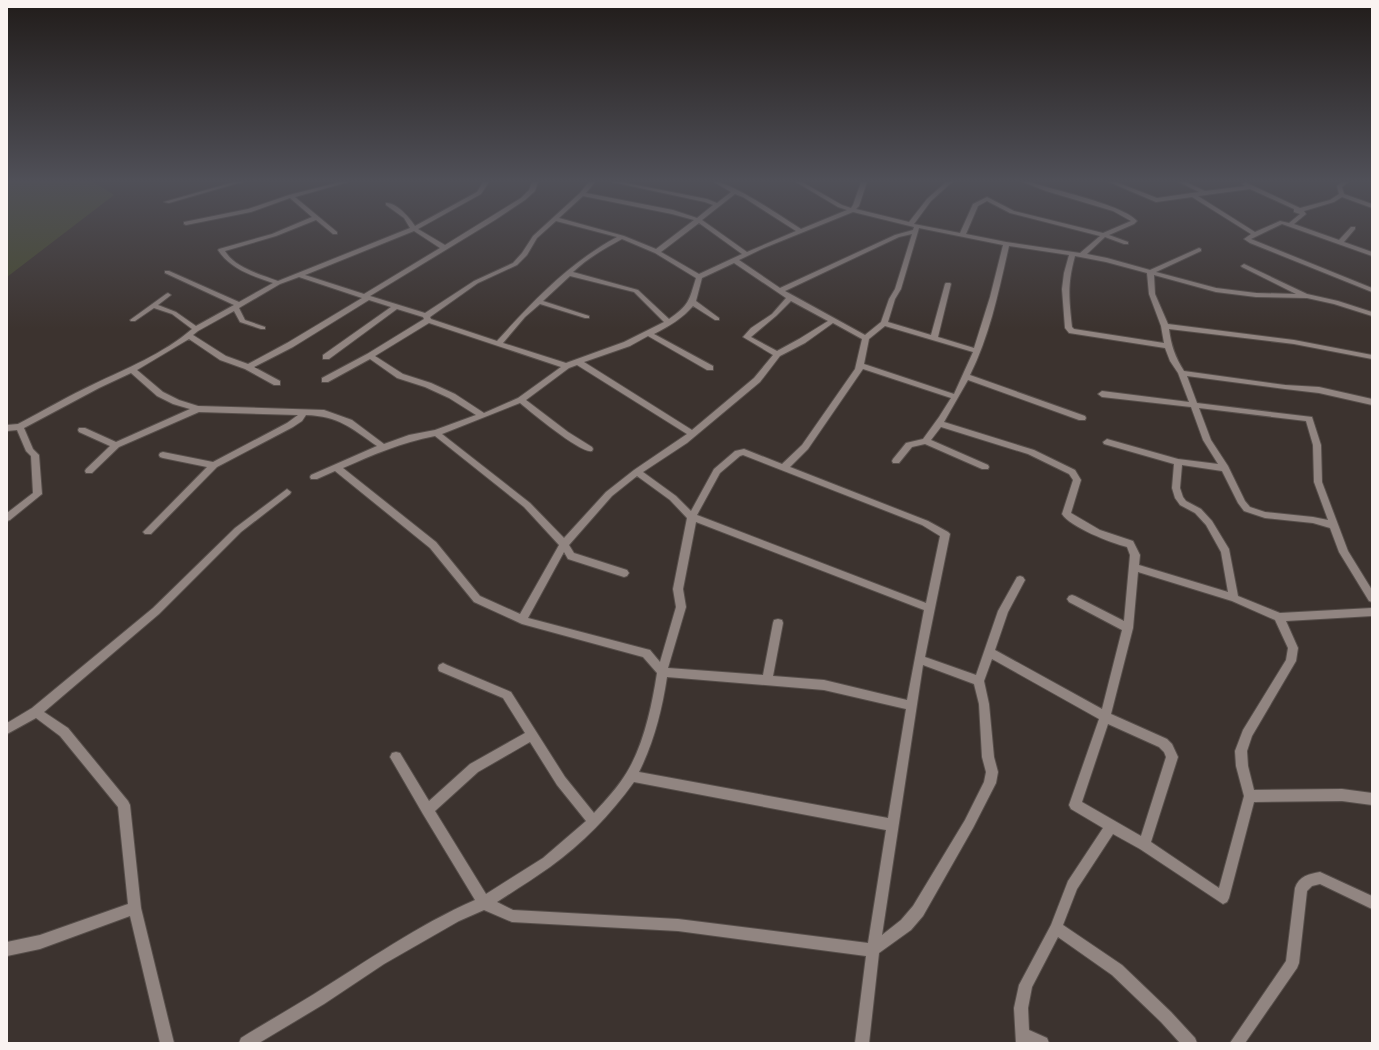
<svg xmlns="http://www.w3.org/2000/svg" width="1379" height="1050" viewBox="0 0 1379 1050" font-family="Helvetica,sans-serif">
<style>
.green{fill:#474a2e}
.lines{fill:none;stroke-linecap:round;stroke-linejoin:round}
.minor-casing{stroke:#574f4b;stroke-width:2}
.minor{fill:#918581;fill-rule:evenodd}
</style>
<rect width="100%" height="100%" fill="#3c332f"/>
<path class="green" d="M7,182H94L114,195L7,277Z"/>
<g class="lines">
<defs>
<g id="minor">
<path d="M234,182H242L169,203L164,202Z"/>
<path d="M340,182H348L295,197L337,232V234H333L316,220L276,236L225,251C235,268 260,274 278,281L410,228L404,218L386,205V203C396,202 410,218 415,226L477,192L483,182H489L481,194L418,229L445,245L521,198L529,190L532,182H538L535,191L525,200L495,220L370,296L425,313L474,281L513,263L522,253L533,236L580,193L589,182H595L586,193L673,210L697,218L713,205L705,202L612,182H621L707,199L717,203L731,192L714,182C729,180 785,219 801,229L847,210L838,207L796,182H802L842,205L851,208L853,205L861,182H867L859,206L856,209L909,222L927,199L946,182H952L931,201L914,224L960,233L973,204L987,197L1014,211L1103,233L1131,221L1113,211L1046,191L1023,182H1030C1053,190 1124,205 1137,221L1134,224L1109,235L1128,242V244H1124L1105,237L1087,254L1107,258L1150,270L1199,248L1201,249V251L1156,272L1216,288L1256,293L1296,294L1242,267L1241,266L1244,264L1307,294L1338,301L1372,312V316L1334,304L1307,298L1256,297L1216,292L1154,275L1155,294L1168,324L1294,340L1372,355V359L1294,344L1169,329C1171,345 1175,357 1184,371L1285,385L1319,387L1372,399V405L1319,393L1285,389L1187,376L1197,403L1312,417L1321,445L1322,482L1348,551L1372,590V602L1369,601L1339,552L1330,528L1313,523L1265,518L1244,511L1238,503L1222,471L1182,465L1180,488L1183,497L1186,501L1201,509L1212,521L1229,549L1238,596L1280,613L1372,608V616L1286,621L1298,648L1296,661L1252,736L1247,751L1248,766L1254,790L1342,789L1372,793V805L1342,801L1254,802L1229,898L1227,902L1223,904L1140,849L1113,834L1077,889L1063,925L1122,965L1171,1012L1195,1038L1197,1043H1180L1161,1022L1112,975L1058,937L1032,987L1028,1008L1029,1030L1047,1038L1049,1043H1016L1014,1008L1019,985L1051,925L1068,881L1103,828L1071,809L1069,805L1099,719L992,659L984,681L989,704L994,757L998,772L996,783L973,828L923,916L911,930L879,953L869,1043H855L866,956L678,931L512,922L484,910L459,921L384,964L324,1004L259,1043H239L241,1038C265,1023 290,1009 314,994C367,961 418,925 475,900L423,814L390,757L392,753L396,752L400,753L429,801L470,764L525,733L503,698L439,671L438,668L439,665L443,663L447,665L511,692L565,777L594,813C606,800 618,787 627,772C644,744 652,705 657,673L643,657L522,624L474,602L430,548L335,471L317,479H311L310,477L311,475L377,446C351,428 339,416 306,415L302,421L293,427L217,467L151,534H145L143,532L145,530L207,467L163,458L160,457L159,455L160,453L163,452L213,462L287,423L298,415L199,412L119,447L92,473H86L85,471L86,469L110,446L79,432L78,430L79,428H85L116,442L190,409L173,404L157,396L131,373L99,388L24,428L33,449L39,455L42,494L10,520L7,521V513L33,493L31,456L26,451L17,430L7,431V425L18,424C43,411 68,396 94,384C127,368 163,354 192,329L172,314L154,308L135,321H131L130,320L166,294L168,293L171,295L158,305L176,312L196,326L234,305L165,273V271H169L239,302L273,283C253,276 230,269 218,250L219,249L272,234L312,217L290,198L251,212L186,225L184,224V222L248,209L289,195ZM735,194L743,197L796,231L747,252L702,220ZM583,196L672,214L694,220L656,249L624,236L559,218ZM987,201L1010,213L1100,236L1080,253L1006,242L966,234L978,206ZM853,212L914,227L913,230L895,235L780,288L739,260L764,248ZM556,221L617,237C570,262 532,302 497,341L431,319L430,317L478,283L517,265L527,255L537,238ZM699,223L742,254L699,274L661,252ZM919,228L1003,245L990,297L974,348L938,337L951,284L950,283H946L945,284L931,335L888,322L895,299L901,289ZM414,231L440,248L364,294L305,275ZM912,234L895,289L889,299L881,322L865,335L785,291L899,237ZM622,239L655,253L696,278C689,301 689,305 669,319L638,290L573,272C588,258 604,249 622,239ZM1009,246L1069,255L1064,273L1062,289L1065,328L1069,333L1165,348L1170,361L1178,373L1189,402L1102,391L1098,394L1102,397L1191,407L1203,440L1218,464L1178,459L1107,439L1103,442L1104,444L1174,464L1172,488L1175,498L1180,505L1195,513L1206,525L1221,552L1228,592L1139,565L1140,555L1133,541L1100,530L1071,513L1081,480L1075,470L1034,450L944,422L968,380L1079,420H1085L1086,418L1085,416L970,375C990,335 999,290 1009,246ZM1075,256L1106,262L1147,273L1149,294L1161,326L1164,343L1074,329L1072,327C1069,298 1067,285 1075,256ZM734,263L786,298L772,314L751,328L743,337L773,355L754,378L692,430L584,362L630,346L648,336L707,370H713V366L654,334C668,327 683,318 693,306L715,320H719V318L696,301L702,278ZM570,276L634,292L664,322L624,342L566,363L503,343L525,317L540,304L585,318H589V316L543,301ZM299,277L362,298L287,343L248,364L226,356L193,335L198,331L234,311L240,322L261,329H265V327L245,320L239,308L280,284ZM369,300L391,307L323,355V359H329L397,309L423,317L424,319L367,354L322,378V382H328L370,359L397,378L425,387L449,398L476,415L435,430L409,435L384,444L352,420L324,410L198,406L179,400L163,392L137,370L189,339L220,360L245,369L274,385H280V381L254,367L293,347ZM791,301L828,321L799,339L777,351L751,337L776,316ZM429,323L561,367L518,398L484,413L455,394L431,383L403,374L375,356ZM833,323L862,339L855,369L802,445L782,464L744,449L735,451L714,469L691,511L676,496L643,472L687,443L760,382L780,356L805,343ZM885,326L973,352L954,394L864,364L869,339ZM577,365L687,434L634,470L606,492L564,538L530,503L442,434L520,403C531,412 581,454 592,451L593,449L592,447L568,432L526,400L569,368ZM863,369L951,398L939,417L923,439L906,443L893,459L892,461L893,463H899L912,447L925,444L982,469H988L989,467L988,465L931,440L941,427L1028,454L1069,474L1073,480L1062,514C1070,527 1111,543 1127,547L1130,555L1124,621L1075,596L1072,595L1069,596L1067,599L1069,602L1122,630L1102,709L995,650L1008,612L1025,580L1023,577L1020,576L1017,577L998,611L976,675L925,657L950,534L948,532L928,521L790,467L808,449ZM1199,408L1306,421L1313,445L1314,482L1328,520L1313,517L1265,512L1250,507L1245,501L1228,466L1211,440ZM435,436L524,507L559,545L520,614L480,596L436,542L343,468C375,454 400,443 435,436ZM743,455L922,525L940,536L926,603L697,515L720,473L740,456ZM637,476L670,500L687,518L673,589L676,607L660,662L650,650L646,649L528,618L564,552L568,559L624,577L627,576L629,573L627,570L574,553L569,545L612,496ZM696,522L924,610L907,700L824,680L773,676L783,623L782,620L778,619L774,620L773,623L763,675L668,668L686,607L683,589ZM1138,572L1232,601L1275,620L1288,648L1286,660L1243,730L1235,751L1236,766L1244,796L1219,888L1151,842L1178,757L1172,744L1167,739L1111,714L1133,628ZM923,665L974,684L979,704L982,757L986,772L984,782L965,820L913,906L901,920L882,935ZM667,677L824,690L906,709L888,818L639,772C654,742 662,710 667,677ZM1108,724L1159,747L1164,752L1166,757L1141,836L1082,802ZM530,742L557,785L586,821L543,858L486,894L435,811L478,772ZM634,782L886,830L868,943L678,919L513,910L497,902C514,891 533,879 550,867C582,844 611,814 634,782Z"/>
<path d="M1109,182H1116L1157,198L1199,192L1179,182H1186L1205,191L1245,186L1242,184L1245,182L1300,208L1330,200L1339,194L1337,186L1342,182H1348L1342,187L1344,194L1372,204V208L1342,197L1334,202L1304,211L1306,214L1294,224L1339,240L1351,227H1355V229L1344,242L1372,252V256L1282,224L1251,239L1372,288V292L1250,243L1244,239L1251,234L1192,197L1156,202ZM1250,189L1294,209V212L1300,214L1289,223L1280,221L1255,232L1198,196Z"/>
<path d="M287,489L291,492L290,494L241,532L159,614L44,712L68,728L128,801L130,805L141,908L174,1043H160L130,916L40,949L7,956V942L40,935L128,904L118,807L60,736L36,718L7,734V723L32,708L153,608L235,528Z"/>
<path d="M1320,872L1372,896V909L1320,884L1312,886L1307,891L1299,963L1297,968L1245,1043H1230L1286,961L1295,888C1299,876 1309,874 1320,872Z"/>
</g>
</defs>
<use href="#minor" class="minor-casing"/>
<use href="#minor" class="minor"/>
</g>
<linearGradient id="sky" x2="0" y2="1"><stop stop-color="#211c1a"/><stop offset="0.55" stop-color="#505058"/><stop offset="1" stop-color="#505058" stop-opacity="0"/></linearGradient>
<rect width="1379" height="329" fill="url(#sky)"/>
<rect width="1379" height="1050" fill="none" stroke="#faf3f1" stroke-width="16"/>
</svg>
